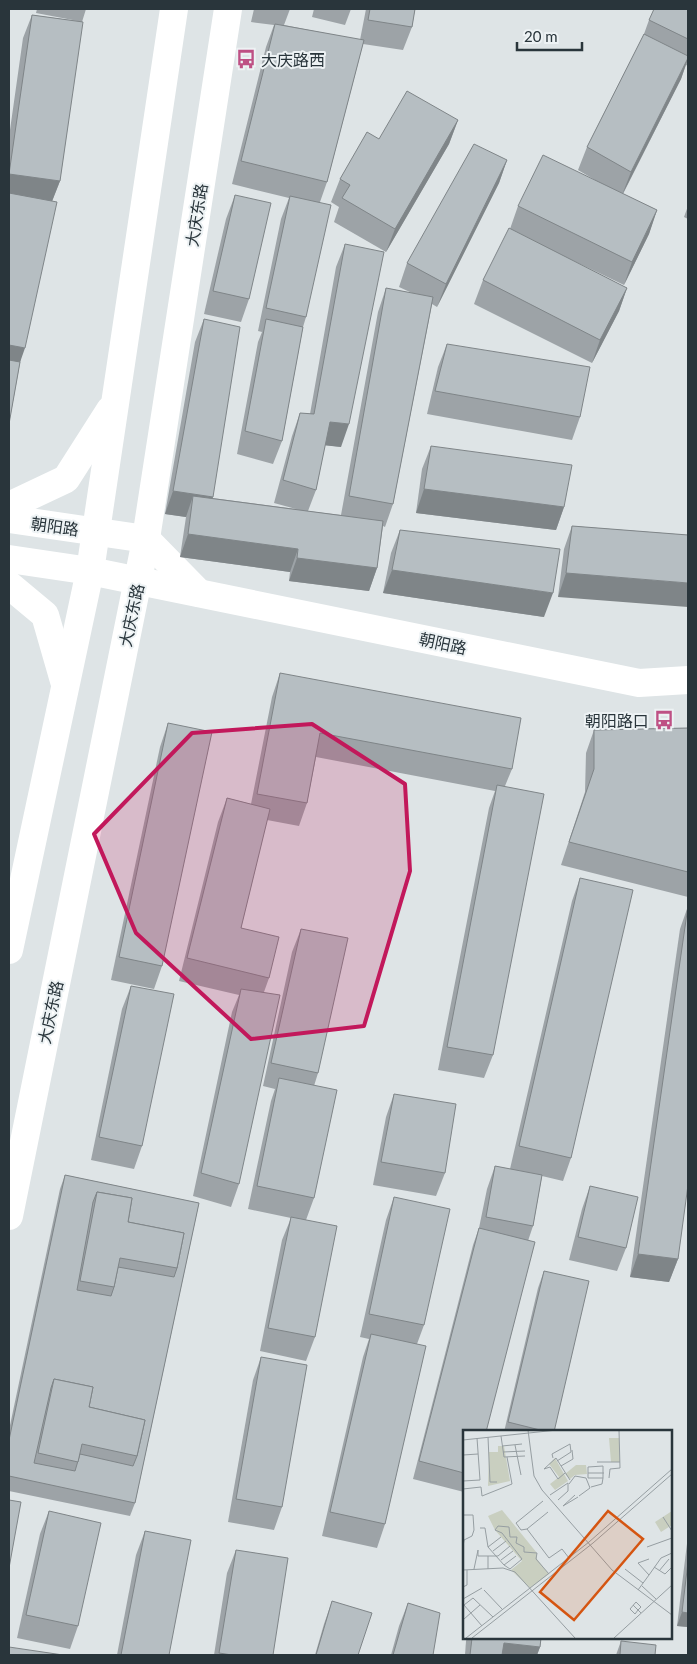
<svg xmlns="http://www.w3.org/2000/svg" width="697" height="1664" viewBox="0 0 697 1664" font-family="Lato,'Noto Sans SC',sans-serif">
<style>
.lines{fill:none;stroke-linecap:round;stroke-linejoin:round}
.secondary{stroke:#fff;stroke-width:28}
.wall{fill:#9da3a7}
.shaded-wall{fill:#7f8588}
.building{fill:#b6bec2;stroke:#7f8588;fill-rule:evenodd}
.marked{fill:#c2185b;fill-opacity:0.2;stroke:#c2185b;stroke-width:4;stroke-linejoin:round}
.labels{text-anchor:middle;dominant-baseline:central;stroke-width:4;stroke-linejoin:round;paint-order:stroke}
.poi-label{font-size:16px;fill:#29353b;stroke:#edf2f4;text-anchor:start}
.street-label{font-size:16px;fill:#29353b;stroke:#edf2f4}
.inset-road{fill:none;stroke:#969ea2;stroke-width:1}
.view{fill:#d55511;fill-opacity:0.15;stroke:#d55511;stroke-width:2.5}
.inset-edge{fill:none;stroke:#29353b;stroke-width:2.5}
</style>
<rect width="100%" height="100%" fill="#dee4e6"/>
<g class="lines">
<g class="secondary">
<path d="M9,506L66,479L110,410"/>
<path d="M9,519L146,539L199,593"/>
<path d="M9,559L90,571L639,683L688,680"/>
<path d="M9,585L45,615L64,681"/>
<path d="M9,950L90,571L174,9"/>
<path d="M9,1216L145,545L228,9"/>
</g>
</g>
<g class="wall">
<path d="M37,9H86L82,22L60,181L52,201L20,363L9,424V137L23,38L32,15L78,21L36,13Z"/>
<path d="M254,9H290L284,25L360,40L366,9H415L412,27L403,50L363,44L327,182L320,202L306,317L303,327L282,441L273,464L237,454L258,342L262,332L258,331L281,219L289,198L232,184L266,47L274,25L251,22Z"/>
<path d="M314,9H351L345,25L312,17Z"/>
<path d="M688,9V66L686,65L681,79L623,194L657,210L649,234L624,285L572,260L627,288L619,311L592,363L474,304L483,280L510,229L518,206L595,180L578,170L587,147L644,34L649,20Z"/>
<path d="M458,120L449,144L386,252L334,222L339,207L331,202L340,179Z"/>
<path d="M507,160L499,183L437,307L432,304L393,504L385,527L383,526L377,568L369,591L289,581L290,572L180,557L186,517L165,514L195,342L204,319L213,497L212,498L296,509L274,503L292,436L300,413L310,414L336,267L345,244L341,447L325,445L316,490L308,511L341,515L378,312L386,288L412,293L399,287L407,263Z"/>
<path d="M235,195L249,299L241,322L204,314L226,219Z"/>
<path d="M688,206V219L684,217Z"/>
<path d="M447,344L580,417L572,440L427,414L438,367Z"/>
<path d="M431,446L564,507L556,530L416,513L422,469Z"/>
<path d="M572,526L688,535L558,597L564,549Z"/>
<path d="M400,530L544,617L383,593L391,553Z"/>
<path d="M280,673L512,769L505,786L493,1055L484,1078L438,1070L489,808L495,791L316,757L307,803L299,826L267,820L241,928L269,978L264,992L239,1184L231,1207L193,1196L232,1012L239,995L179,981L218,822L227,798L251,804L272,697Z"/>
<path d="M168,723L162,966L154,989L111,980L160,747Z"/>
<path d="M688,728V897L561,865L585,792L586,753L594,730Z"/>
<path d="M580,878L571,1158L563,1181L542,1176L533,1226L464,1432V1492L413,1479L473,1245L479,1228L487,1189L495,1166L510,1169L572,901Z"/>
<path d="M688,906L678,1259L669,1282L630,1277L680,929Z"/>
<path d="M301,929L318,1073L314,1086V1198L306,1220L315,1337L306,1361L260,1351L282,1240L291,1218L248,1209L271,1101L275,1089L263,1086L292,952Z"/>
<path d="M131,986L142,1146L134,1169L91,1160L122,1009Z"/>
<path d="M394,1094L445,1173L436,1196L373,1185L386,1117Z"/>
<path d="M65,1175L199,1203L135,1503L130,1516L9,1491V1430L60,1189Z"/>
<path d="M590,1186L626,1248L617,1271L569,1260L582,1209Z"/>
<path d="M394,1197L424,1325L417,1344L385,1524L377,1548L322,1536L363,1357L369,1339L360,1337L386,1220Z"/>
<path d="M544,1271L554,1432H504L538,1288Z"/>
<path d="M261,1357L282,1507L274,1530L228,1522L253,1380Z"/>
<path d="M49,1511L78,1626L70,1649L17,1638L40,1534Z"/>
<path d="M145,1531L169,1655H117L136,1555Z"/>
<path d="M688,1535V1627L677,1626Z"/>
<path d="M236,1550L273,1655H214L227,1573Z"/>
<path d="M332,1601L358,1655H315L324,1624Z"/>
<path d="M408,1603L433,1655H391L399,1626Z"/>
<path d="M467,1638H541L540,1647L537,1655H465L466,1641Z"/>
<path d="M621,1641L655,1655H616Z"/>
</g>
<g class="shaded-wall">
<path d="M688,58L681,79L622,195L631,172Z"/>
<path d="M458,120L449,144L386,252L395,229Z"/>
<path d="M507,160L499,183L437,307L446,284Z"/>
<path d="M9,174L60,181L51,204L9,198Z"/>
<path d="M657,210L649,234L624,285L632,262Z"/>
<path d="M627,288L619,311L592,363L600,340Z"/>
<path d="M9,345L25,348L17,371L9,370Z"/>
<path d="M330,422L349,424L341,447L322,445Z"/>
<path d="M424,489L564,507L556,530L416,513Z"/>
<path d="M173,491L213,497L204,520L193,496L186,517L165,514Z"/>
<path d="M188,534L298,549L290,572L180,557Z"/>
<path d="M297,558L377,568L369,591L289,581Z"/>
<path d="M392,570L553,593L544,617L383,593Z"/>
<path d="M566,573L688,583V607L558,597Z"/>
<path d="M638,1254L678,1259L669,1282L630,1277Z"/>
<path d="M682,1612L688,1613V1627L677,1626Z"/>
<path d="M504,1643L540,1647L537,1655H499Z"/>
</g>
<g class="building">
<path d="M370,9H415L412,27L368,20Z"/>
<path d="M654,9H688V39L649,20Z"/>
<path d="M32,15L83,22L60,181L9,174Z"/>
<path d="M275,24L364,40L327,182L241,161Z"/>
<path d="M644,34L688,56V58L631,172L587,147Z"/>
<path d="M407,91L458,120L395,229L342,198L350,185L340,179L367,132L379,139Z"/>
<path d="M474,144L507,160L446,284L407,263Z"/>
<path d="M543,155L657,210L632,262L518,206Z"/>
<path d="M9,193L57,202L25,348L9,345Z"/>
<path d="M235,195L271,203L249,299L213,291Z"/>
<path d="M290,196L331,205L306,317L266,308Z"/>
<path d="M509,228L627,288L600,340L483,280Z"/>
<path d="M345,244L384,252L349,424L330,422L316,490L283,480L300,413L314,414Z"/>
<path d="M386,288L433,297L393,504L349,496Z"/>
<path d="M204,319L240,327L213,497L173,491Z"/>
<path d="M266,319L303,327L282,441L245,431Z"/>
<path d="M447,344L590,367L580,417L435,391Z"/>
<path d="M9,360L20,362L9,424Z"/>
<path d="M431,446L572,465L564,507L424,489Z"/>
<path d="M193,496L383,521L377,568L297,558L298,549L188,534Z"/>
<path d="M572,526L688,535V583L566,573Z"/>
<path d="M400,530L560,549L553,593L392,570Z"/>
<path d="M280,673L521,718L512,769L320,733L307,803L257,794Z"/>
<path d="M168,723L212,732L162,966L119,957Z"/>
<path d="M688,728V872L569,842L594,769V730Z"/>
<path d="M497,785L544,794L493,1055L447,1047Z"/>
<path d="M227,798L270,809L241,928L279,937L269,978L187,958Z"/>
<path d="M580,878L633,890L571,1158L519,1146Z"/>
<path d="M688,906V1185L678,1259L638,1254Z"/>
<path d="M301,929L348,938L318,1073L271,1063Z"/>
<path d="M131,986L174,994L142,1146L99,1137Z"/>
<path d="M241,989L280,995L239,1184L201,1173Z"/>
<path d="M279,1078L337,1090L314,1198L257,1186Z"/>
<path d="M394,1094L456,1104L445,1173L381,1162Z"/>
<path d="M495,1166L542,1175L533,1226L486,1217Z"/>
<path d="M65,1175L199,1203L135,1503L9,1476V1440ZM97,1192L132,1198L128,1222L184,1233L177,1268L174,1277L118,1267L114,1287L111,1296L77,1290L93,1202ZM54,1379L93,1387L89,1407L145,1420L137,1456L133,1466L80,1454L75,1471L34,1463L51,1388Z"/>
<path d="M590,1186L638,1197L626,1248L578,1237Z"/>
<path d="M97,1192L132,1198L128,1222L184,1233L177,1268L120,1258L114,1287L80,1281Z"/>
<path d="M394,1197L450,1209L424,1325L369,1314Z"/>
<path d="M291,1217L337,1226L315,1337L268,1328Z"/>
<path d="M479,1228L535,1242L486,1432H464V1473L419,1461Z"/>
<path d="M544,1271L589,1281L554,1432H548L508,1422Z"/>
<path d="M371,1334L426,1346L385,1524L330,1512Z"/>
<path d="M261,1357L307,1365L282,1507L236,1499Z"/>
<path d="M54,1379L93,1387L89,1407L145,1420L137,1456L82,1444L78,1462L38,1453Z"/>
<path d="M9,1500L21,1502L9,1568Z"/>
<path d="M49,1511L101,1523L78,1626L26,1615Z"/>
<path d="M145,1531L191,1540L169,1655H121Z"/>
<path d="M236,1550L288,1558L273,1655H232L219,1653Z"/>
<path d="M688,1562V1613L682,1612Z"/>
<path d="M332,1601L372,1613L358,1655H316Z"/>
<path d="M408,1603L440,1613L433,1655H393Z"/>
<path d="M472,1638H541L540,1647L504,1643L502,1655H470Z"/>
<path d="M621,1641L656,1645L655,1655H620Z"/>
<path d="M9,1647L63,1655H9Z"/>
</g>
<path class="marked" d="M312,724L405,784L410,871L364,1026L251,1039L136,933L94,834L192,733Z"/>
<defs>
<symbol id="bus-bare" viewBox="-9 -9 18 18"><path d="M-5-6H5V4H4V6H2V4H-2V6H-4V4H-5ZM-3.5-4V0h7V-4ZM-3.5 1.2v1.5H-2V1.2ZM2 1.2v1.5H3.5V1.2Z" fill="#be5084" stroke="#edf2f4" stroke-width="2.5" paint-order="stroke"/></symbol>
</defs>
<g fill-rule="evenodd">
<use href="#bus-bare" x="232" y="45" width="28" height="28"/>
<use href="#bus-bare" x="650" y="706" width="28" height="28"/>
</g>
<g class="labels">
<g class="poi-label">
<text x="261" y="59">大庆路西</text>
<text x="649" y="720" text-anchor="end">朝阳路口</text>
</g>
<g class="street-label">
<text transform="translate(196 215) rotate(-81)">大庆东路</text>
<text transform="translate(55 526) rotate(8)">朝阳路</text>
<text transform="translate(131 615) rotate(-78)">大庆东路</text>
<text transform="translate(443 643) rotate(12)">朝阳路</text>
<text transform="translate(50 1012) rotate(-78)">大庆东路</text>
</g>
</g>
<g transform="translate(463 1430)">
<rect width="209" height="209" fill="#dee4e6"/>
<path d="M146,8H156L157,32H148ZM35,16H41L47,51L25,56L26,22H35ZM92,28L105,51L92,60L87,54L96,47L86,34ZM113,35H123L124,44L112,45L107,49L102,44ZM39,80L74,123V129L86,144L67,158L48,140L59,131L32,100L25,86ZM209,81V95L198,102L192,92Z" fill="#c9cfc0"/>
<path class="inset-road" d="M65,0L71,46L79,60L149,140L209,185M38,6L41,27L62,26M25,7L27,52H34M0,10L94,0M52,15L58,45M39,16L59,14M40,22L62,21M0,25L15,24M90,28L89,24L107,14L108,22L94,31M134,32H157M98,36L110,29L109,20M102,43L95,49L87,37L81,39L93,28L107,50M125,43H141M125,48V37L140,36V48M125,48H140L139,54L128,57M146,48L147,39L157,38L156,0M0,51L17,50L14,8M106,54L112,46L123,48L127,58L116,66M0,59L18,57L19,66L49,54L44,27M87,65L105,53V61L95,70M112,65L100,76L115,67M85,82L64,99L86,128L99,119L106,128M0,85H10L11,100L9,106L1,110L0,117M200,87L209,101M17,98H22L25,117M64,99L58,100L53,93L80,71M38,107L25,117L41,135L47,139L59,129L39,103L32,100L35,96L46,97L47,107H54L53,113L61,117V122L74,123L73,129L86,144M184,117L209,108M15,120V126H25V139M30,121L43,111M25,126H35L47,116M38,130L50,121M41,135L53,126M191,137L202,144L209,137M11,139L15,120M162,139L180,153M0,140L40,138L52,142L112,208M196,141L206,129M186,145L198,128L209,123M179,156L193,169M0,157L4,155V140M21,160L39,179M175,160L186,145L175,133L186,129M0,169L19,158M170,175L175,180L172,184L167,179L173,172L178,177L175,180L178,183M1,189L17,175M19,196L1,175L10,168L30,187M3,208L126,112L209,39M9,208L130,113L209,44M151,208L209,155"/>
<path class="view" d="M145,81L180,109L111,190L77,162Z"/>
<rect width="209" height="209" class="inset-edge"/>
</g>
<rect width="697" height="1664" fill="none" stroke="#29353b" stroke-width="20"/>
<path d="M517 42v8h65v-8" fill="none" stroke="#29353b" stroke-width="2.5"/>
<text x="524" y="42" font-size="15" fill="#29353b" stroke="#edf2f4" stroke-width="4" paint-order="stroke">20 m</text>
</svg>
